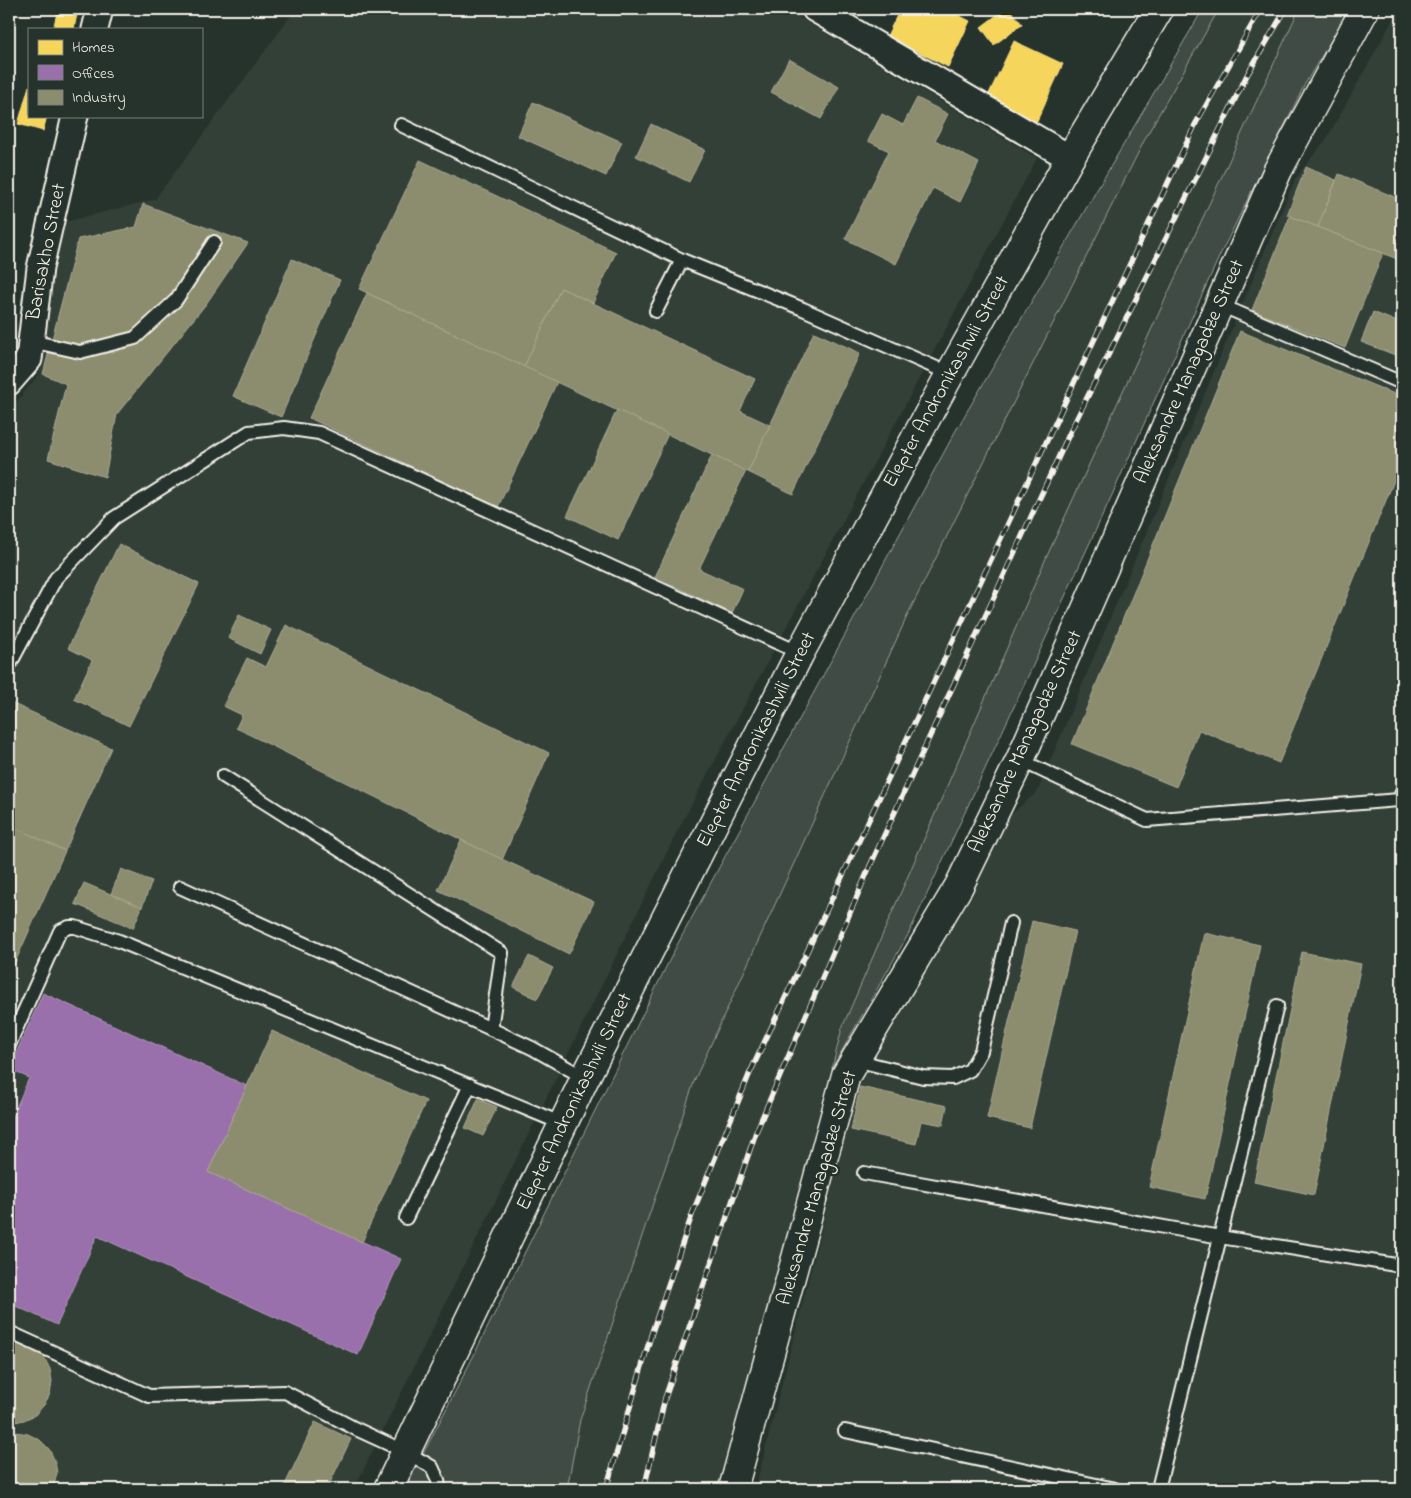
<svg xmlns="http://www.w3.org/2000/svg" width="1411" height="1498" viewBox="0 0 1411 1498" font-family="'Indie Flower',sans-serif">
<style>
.built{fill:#333f39}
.green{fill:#414b45;stroke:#9a9e96}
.homes{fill:#f6d55c;stroke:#f5dd86}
.offices{fill:#9970ab;stroke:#b497bd}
.industry{fill:#8c8c6e;stroke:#abaa93}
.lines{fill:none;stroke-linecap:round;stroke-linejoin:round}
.lane-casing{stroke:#f4f1e8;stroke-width:16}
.street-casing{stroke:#f4f1e8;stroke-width:29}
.secondary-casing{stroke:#f4f1e8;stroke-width:31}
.lane{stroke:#26332d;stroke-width:12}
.street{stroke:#26332d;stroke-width:25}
.secondary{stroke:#26332d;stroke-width:28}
.rail-casing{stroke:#f4f1e8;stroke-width:5.5}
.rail{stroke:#26332d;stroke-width:4;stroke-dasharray:11;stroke-linecap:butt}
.labels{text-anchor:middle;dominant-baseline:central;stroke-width:5;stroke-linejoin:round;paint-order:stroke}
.street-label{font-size:20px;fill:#f4f1e8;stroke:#26332d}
</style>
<rect width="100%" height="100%" fill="#26332d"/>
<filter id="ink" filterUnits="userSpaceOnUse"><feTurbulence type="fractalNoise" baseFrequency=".02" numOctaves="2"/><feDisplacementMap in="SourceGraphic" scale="10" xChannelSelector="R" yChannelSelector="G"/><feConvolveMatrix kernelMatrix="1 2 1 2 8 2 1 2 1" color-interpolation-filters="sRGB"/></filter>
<g filter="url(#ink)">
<g class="built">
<path d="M296,9H785L1037,158L678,830L354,1489H9V411L40,373L57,224L155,199Z"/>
<path d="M1219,9H1299L1046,558L842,1028L719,1489H565L580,1420L695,1079L910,610L1147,135Z"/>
<path d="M1399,9H1402V1489H755L860,1078L993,830L1037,792L1295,179L1327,138Z"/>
</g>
<g class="green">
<path d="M1203,9H1219L1147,135L910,610L695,1079L580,1420L567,1489H405L473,1357L676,947L955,432Z"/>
<path d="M1299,9H1350L1306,82L1220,255L1112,495L909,933L832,1068L842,1028L1046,558Z"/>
</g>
<g class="homes">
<path d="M58,9L77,14L74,29H53Z"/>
<path d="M900,9H946L970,21L948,67L887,36Z"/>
<path d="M1005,9H1010L1022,24L994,45L981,27Z"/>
<path d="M1014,41L1063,64L1036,123L986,100Z"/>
<path d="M29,86V116H47L43,131L18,124Z"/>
</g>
<path class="offices" d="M43,993L247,1086L208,1172L401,1259L358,1355L97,1236L57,1325L9,1303V1124L29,1078L9,1069Z"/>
<g class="industry">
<path d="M789,59L839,87L821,119L771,92Z"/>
<path d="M917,98L948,114L935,140L979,163L960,202L933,188L896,264L845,239L889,151L868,141L882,114L903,125Z"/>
<path d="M533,102L622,142L606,176L518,136Z"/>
<path d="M651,124L705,150L689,182L636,156Z"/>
<path d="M420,160L616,252L593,303L561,288L524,367L359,289Z"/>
<path d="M1306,167L1336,180L1318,227L1287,215Z"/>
<path d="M1339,174L1402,200V261L1318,227Z"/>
<path d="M143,204L248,243L206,304L117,414L105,477L48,459L66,384L43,374L78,239L136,227Z"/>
<path d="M1290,216L1383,253L1345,348L1252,310Z"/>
<path d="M292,259L340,280L281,417L233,396Z"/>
<path d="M561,288L755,379L740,411L770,425L748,472L524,367Z"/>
<path d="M367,293L557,382L498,507L309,418Z"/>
<path d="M1373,312L1402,324V345L1398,356L1361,342Z"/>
<path d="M1240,331L1402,397V461L1279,763L1199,730L1176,787L1072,744Z"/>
<path d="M814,332L860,353L793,494L748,472Z"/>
<path d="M617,410L668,434L618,540L567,516Z"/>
<path d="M712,455L746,471L699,569L743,589L732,613L655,577Z"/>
<path d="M119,544L199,584L129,726L74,699L92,660L68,648Z"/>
<path d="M239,615L271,630L260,654L228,638Z"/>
<path d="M286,625L549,753L502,860L236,728L242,715L223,706L247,658L266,667Z"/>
<path d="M9,702L111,748L65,851L9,825Z"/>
<path d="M9,825L65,851L9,976Z"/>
<path d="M461,840L594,902L569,954L438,890Z"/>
<path d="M121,869L152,881L142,907L111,894Z"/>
<path d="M84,883L142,907L133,928L75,904Z"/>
<path d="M1032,921L1075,931L1030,1128L987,1118Z"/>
<path d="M1204,933L1260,945L1205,1199L1149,1187Z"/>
<path d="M1302,952L1361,964L1314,1195L1254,1182Z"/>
<path d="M529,956L553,968L537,999L513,987Z"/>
<path d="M272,1031L426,1101L362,1242L208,1172Z"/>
<path d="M860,1087L947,1106L943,1125L921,1121L916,1144L851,1130Z"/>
<path d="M478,1099L497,1107L483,1136L465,1128Z"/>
<path d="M9,1341L24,1343L35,1349L44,1357L50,1369L52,1381L50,1394L44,1405L35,1415L24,1420L11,1423L9,1422Z"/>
<path d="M315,1422L351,1439L327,1489H283Z"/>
<path d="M16,1432L28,1434L40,1440L49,1449L55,1461L57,1473L53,1489H9V1434Z"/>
</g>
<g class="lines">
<defs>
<g id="lane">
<path d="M401,125L682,260"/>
<path d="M1220,305L1402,383"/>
<path d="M656,311L682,260L803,309L950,374"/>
<path d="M31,341L80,352L135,338L176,300L214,242"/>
<path d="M9,666L56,578L114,518L249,432L284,428L319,433L800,653"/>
<path d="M1020,760L1147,820L1399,800L1402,792"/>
<path d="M223,776L502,953L491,1029L532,1048L585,1078"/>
<path d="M180,887L491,1029"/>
<path d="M9,1045L60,931L69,927H75L119,941L563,1124"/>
<path d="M855,1060L923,1077L953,1078L970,1070L981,1051L1011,923"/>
<path d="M864,1173L1220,1237L1402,1266"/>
<path d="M406,1218L470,1085"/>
<path d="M9,1332L149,1396L285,1392L356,1429L406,1452L432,1467L438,1480L439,1489"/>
<path d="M845,1431L1115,1489"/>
<path d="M1158,1489L1277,1006"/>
</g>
<g id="street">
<path d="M815,9L1070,158"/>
<path d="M95,29L100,9"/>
<path d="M9,382L29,359L40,268L75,116"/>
</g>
<g id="secondary">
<path d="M388,1489L585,1078L800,653L950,374L1070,158L1159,9"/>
<path d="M733,1489L846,1075L959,886L1020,760L1278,170L1365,9"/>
</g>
</defs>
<use href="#lane" class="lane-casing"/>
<use href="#street" class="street-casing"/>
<use href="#secondary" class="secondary-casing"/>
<use href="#lane" class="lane"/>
<use href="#street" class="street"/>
<use href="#secondary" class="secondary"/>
<defs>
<g id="rail">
<path d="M606,1489L652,1332L693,1212L749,1075L1196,123L1261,9"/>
<path d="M644,1489L665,1398L756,1132L870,866L1071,430L1247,75L1286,9"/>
</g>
</defs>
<use href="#rail" class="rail-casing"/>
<use href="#rail" class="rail"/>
</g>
</g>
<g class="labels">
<g class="street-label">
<text transform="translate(47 252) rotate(-79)">Barisakho Street</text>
<text transform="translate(1190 372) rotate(-66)">Aleksandre Managadze Street</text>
<text transform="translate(947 382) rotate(-61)">Elepter Andronikashvili Street</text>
<text transform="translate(757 740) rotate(-63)">Elepter Andronikashvili Street</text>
<text transform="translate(1026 742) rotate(-65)">Aleksandre Managadze Street</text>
<text transform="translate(575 1102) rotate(-64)">Elepter Andronikashvili Street</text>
<text transform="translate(818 1188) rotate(-74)">Aleksandre Managadze Street</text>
</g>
</g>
<rect width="1411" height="1498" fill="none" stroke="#26332d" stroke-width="30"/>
<rect x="15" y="15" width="1381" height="1468" fill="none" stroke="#f4f1e8" stroke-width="2" filter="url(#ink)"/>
<rect x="28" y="28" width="175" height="90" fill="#26332d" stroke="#787f78"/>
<rect x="38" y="40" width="25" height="15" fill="#f6d55c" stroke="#787f78"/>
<text x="72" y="52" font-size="15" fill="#f4f1e8">Homes</text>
<rect x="38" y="65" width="25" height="15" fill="#9970ab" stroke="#787f78"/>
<text x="72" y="78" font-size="15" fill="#f4f1e8">Offices</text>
<rect x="38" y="90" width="25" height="15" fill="#8c8c6e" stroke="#787f78"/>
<text x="72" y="102" font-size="15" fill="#f4f1e8">Industry</text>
</svg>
